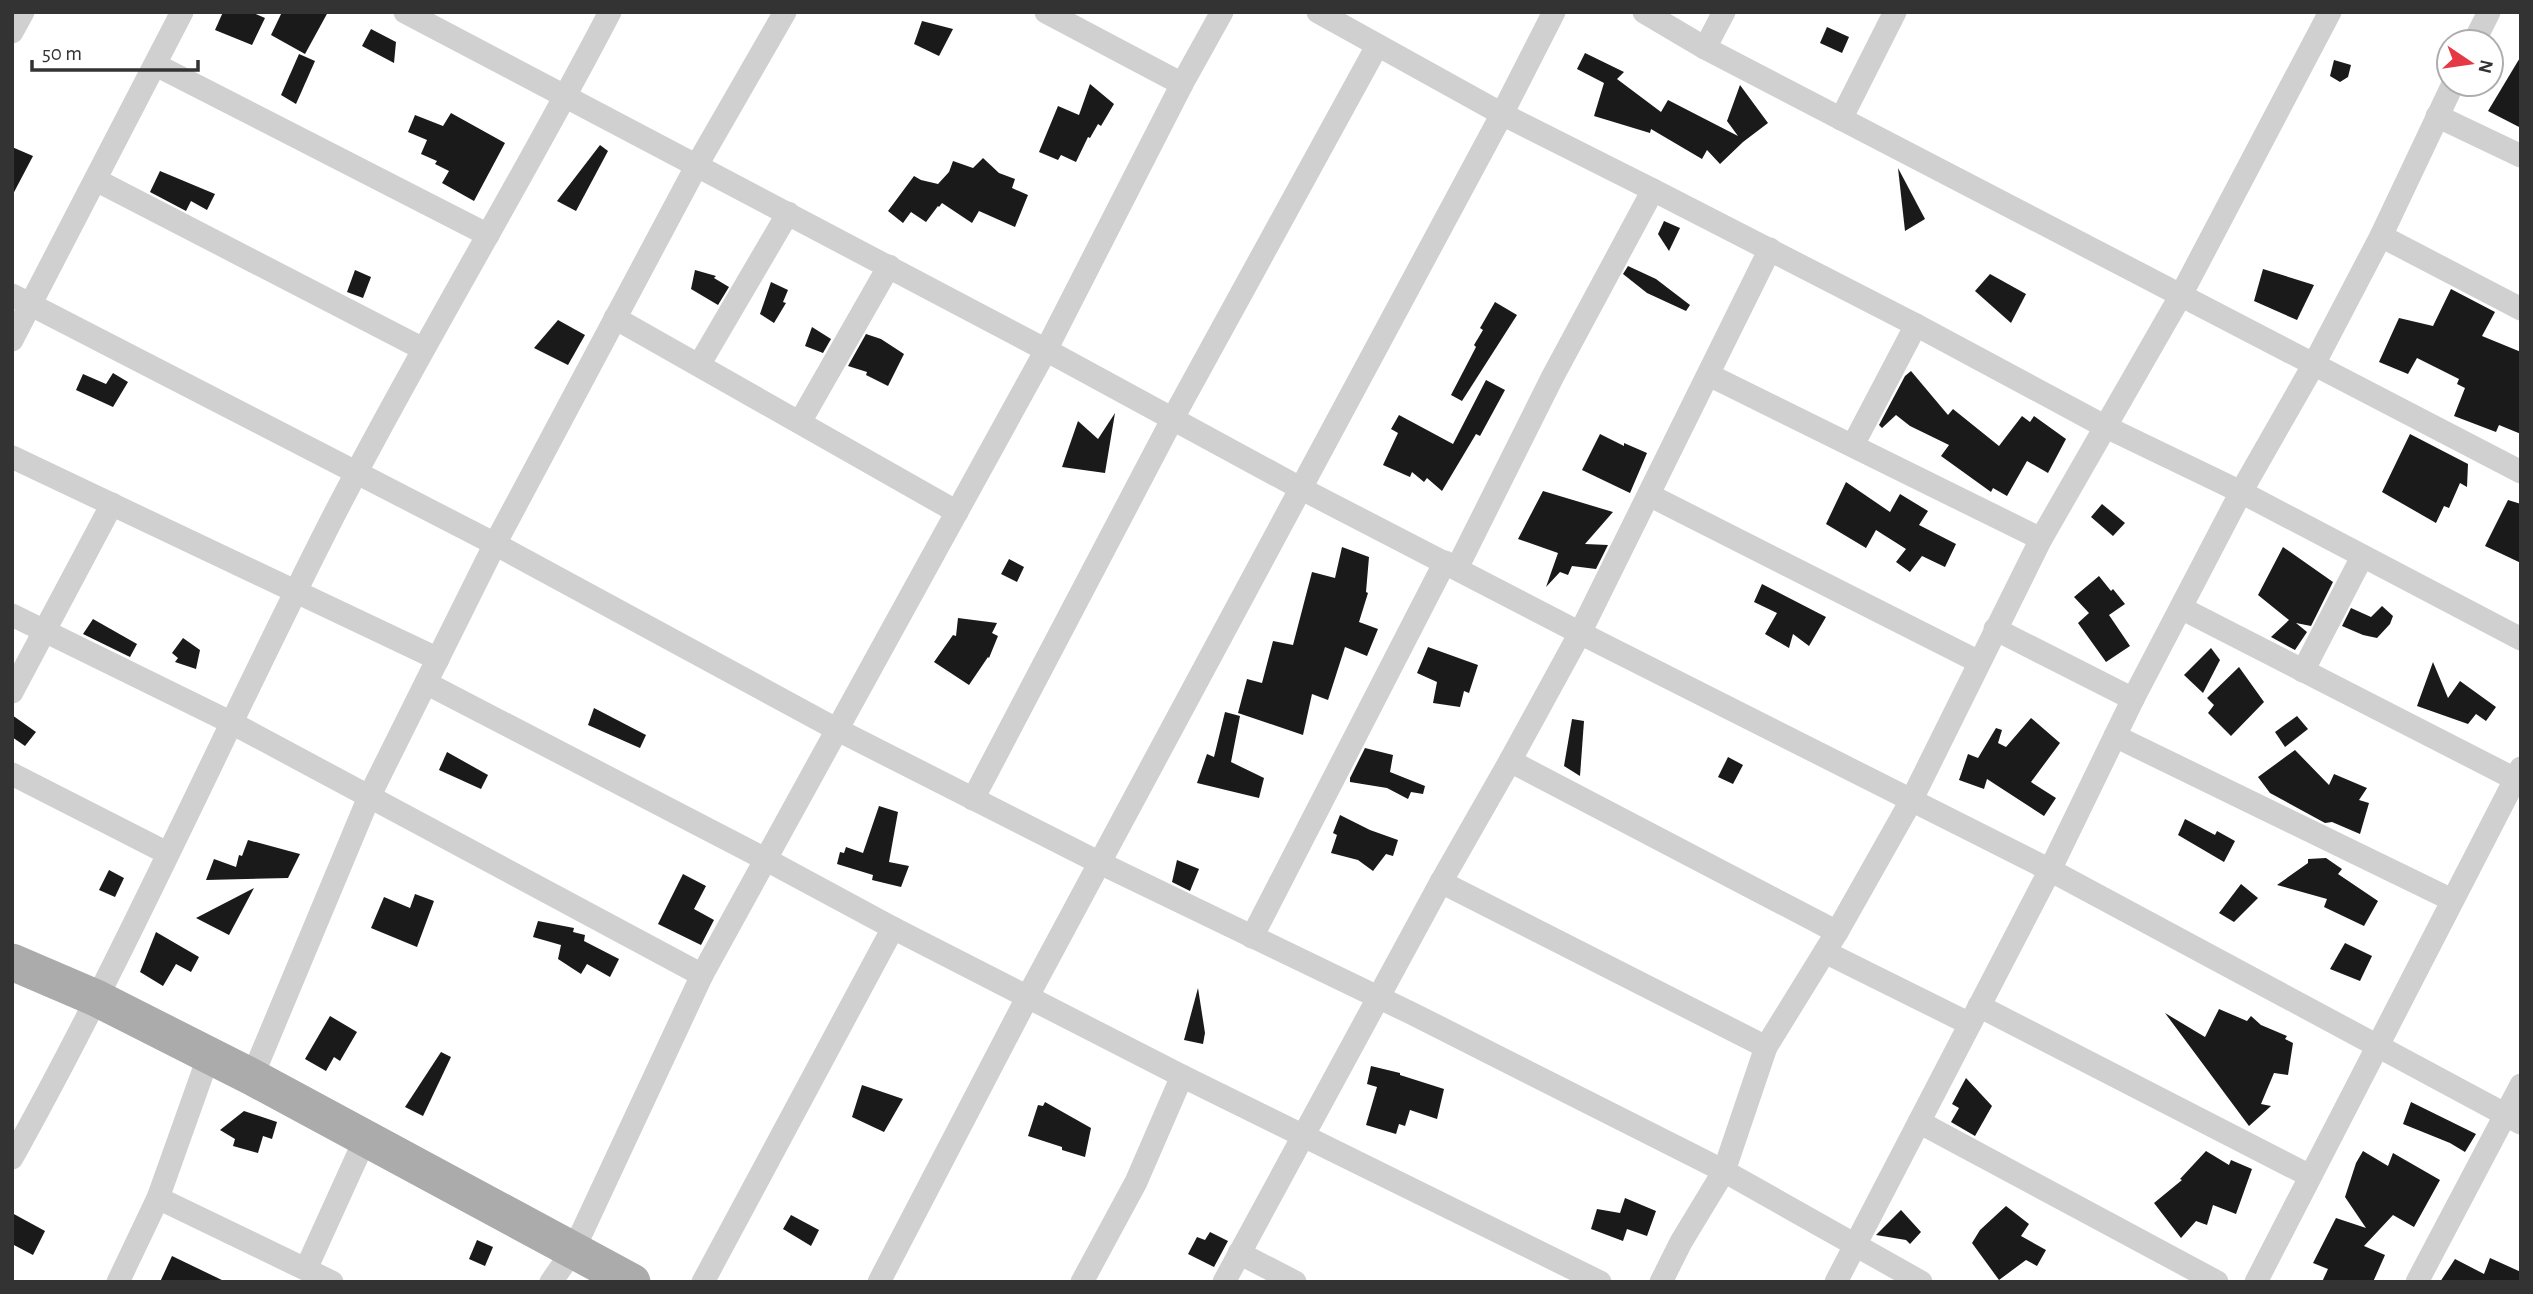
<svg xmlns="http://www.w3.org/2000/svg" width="2533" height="1294" viewBox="0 0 2533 1294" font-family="'Alegreya Sans',sans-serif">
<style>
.building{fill:#1a1a1a}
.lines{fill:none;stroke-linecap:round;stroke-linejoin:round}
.minor{stroke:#d0d0d0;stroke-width:23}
.primary{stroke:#ababab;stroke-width:37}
</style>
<rect width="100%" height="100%" fill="#fff"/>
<g class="building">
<path d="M223,12H251L265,18L252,45L215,30Z"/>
<path d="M282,12H328L305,54L271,35Z"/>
<path d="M922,21L953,29L939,56L914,44Z"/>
<path d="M1827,27L1849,37L1842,53L1820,43Z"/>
<path d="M371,29L396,42L394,63L362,46Z"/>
<path d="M1585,53L1624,72L1617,79L1661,112L1668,100L1738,136L1727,121L1740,85L1768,123L1743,142L1720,164L1707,150L1702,159L1651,129L1650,133L1594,116L1604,83L1577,69Z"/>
<path d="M299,54L315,61L296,104L281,95Z"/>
<path d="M2521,56V128L2488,111Z"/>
<path d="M2334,60L2351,65L2348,77L2340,82L2330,76Z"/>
<path d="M1090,84L1114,104L1101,126L1098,124L1090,138L1088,137L1076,162L1061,155L1058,160L1039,152L1058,106L1079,115Z"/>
<path d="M451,113L505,143L474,201L442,183L449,171L435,164L437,161L421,154L427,140L408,132L415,115L443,126Z"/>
<path d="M600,145L608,151L576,211L557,201Z"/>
<path d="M12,147L33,156L12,196Z"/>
<path d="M983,158L999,173L1015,179L1012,188L1028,195L1015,227L979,211L972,223L942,203L939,207L938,206L926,222L911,212L903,223L888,211L914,176L921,180L938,184L949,172L953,161L973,168Z"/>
<path d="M1898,168L1925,219L1905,231Z"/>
<path d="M160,171L215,194L207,210L191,201L186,211L150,192Z"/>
<path d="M1664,221L1680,228L1669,251L1658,234Z"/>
<path d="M1628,266L1656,279L1690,305L1686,311L1647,293L1623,274Z"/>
<path d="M2263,269L2314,285L2297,320L2254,301Z"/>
<path d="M355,270L371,277L363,298L347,292Z"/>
<path d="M695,270L716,276L714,278L729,287L718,305L691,289Z"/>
<path d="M1990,274L2026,294L2011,323L1975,291Z"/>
<path d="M771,282L788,290L783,302L786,303L774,323L760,314Z"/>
<path d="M2451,289L2495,312L2482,336L2521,352V434L2499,425L2496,432L2454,416L2465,388L2457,384L2459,379L2417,358L2408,374L2379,362L2399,318L2433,326Z"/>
<path d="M1495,302L1517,315L1462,401L1451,395L1476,347L1474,345L1483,330L1480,328Z"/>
<path d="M558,320L585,335L568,365L534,348Z"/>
<path d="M812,327L831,339L823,353L805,346Z"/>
<path d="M866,334L881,339L904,354L888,386L866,375L867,372L848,366Z"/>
<path d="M1911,371L1948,415L1953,409L1999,446L2022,416L2030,422L2034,416L2066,439L2048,473L2027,461L2007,496L1993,488L1991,492L1941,456L1949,445L1910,426L1896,415L1882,428L1879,425L1905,376Z"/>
<path d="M113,373L128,382L113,407L76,390L83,374L106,384Z"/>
<path d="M1486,380L1505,390L1480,436L1476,434L1442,491L1427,478L1424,482L1412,472L1410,477L1383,465L1398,433L1391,429L1399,415L1453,444Z"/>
<path d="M1115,413L1105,473L1062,467L1078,421L1098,439Z"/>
<path d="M1600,434L1624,446V443L1647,453L1630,493L1582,470Z"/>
<path d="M2410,434L2468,464L2467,487L2460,483L2449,508L2444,506L2436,523L2382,492Z"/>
<path d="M1846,482L1890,512L1900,494L1928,511L1919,525L1956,544L1945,567L1922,556L1910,572L1896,562L1906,549L1876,530L1866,548L1826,524Z"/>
<path d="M1543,491L1613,512L1585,544L1608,545L1596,569L1572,566L1568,575L1560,572L1546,587L1558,553L1518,539Z"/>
<path d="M2508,500L2521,504V563L2485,546Z"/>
<path d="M2102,504L2125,523L2113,536L2091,517Z"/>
<path d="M1342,547L1369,557L1366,592L1368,593L1359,622L1378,629L1367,656L1345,647L1328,700L1312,694L1303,735L1238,713L1247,679L1262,683L1273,641L1293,645L1312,572L1335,578Z"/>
<path d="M2283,547L2333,582L2311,626L2296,623L2307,632L2295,650L2271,637L2289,620L2258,595Z"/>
<path d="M1009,559L1024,567L1017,582L1001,574Z"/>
<path d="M2099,576L2111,591L2113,589L2125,604L2109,615L2130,646L2106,662L2078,623L2089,613L2074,597Z"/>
<path d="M1762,584L1826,617L1809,646L1793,634L1789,648L1765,634L1777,613L1754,602Z"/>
<path d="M2382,606L2393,616L2390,624L2377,638L2363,635L2342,626L2351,608L2371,617Z"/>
<path d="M958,618L997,623L992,633L998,636L989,658L988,657L969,685L934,662L953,635L956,636Z"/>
<path d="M93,619L137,644L130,657L83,634Z"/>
<path d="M183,638L200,650L196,669L175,662L178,658L172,653Z"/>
<path d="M1428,647L1478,665L1469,693L1464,691L1460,707L1433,703L1437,682L1417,673Z"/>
<path d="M2211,648L2220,660L2203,693L2184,675Z"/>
<path d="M2433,662L2448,698L2460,681L2496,707L2486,721L2476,714L2468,724L2417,706Z"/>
<path d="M2239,667L2264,702L2231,736L2208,713L2214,705L2207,698Z"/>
<path d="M594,708L646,735L640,748L588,725Z"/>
<path d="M1225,712L1240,716L1231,762L1264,778L1259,798L1197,783L1207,754L1214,757Z"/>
<path d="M12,715L36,732L25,746L12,737Z"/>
<path d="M2297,716L2308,729L2285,747L2275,732Z"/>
<path d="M2031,718L2060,743L2031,782L2056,798L2044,816L1987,779L1984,789L1959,780L1968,754L1978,758L1996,728L2002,730L1998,743L2006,747Z"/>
<path d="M1572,719L1584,721L1580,776L1564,766Z"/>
<path d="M1365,748L1393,755L1390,772L1425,786L1423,794L1411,792L1408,799L1387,788L1350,782V778Z"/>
<path d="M2295,750L2329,785L2334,774L2367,788L2359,800L2369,803L2360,834L2332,822L2325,823L2270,793L2258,777Z"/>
<path d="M447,752L488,775L481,789L439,770Z"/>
<path d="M1728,757L1743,765L1733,784L1718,777Z"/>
<path d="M879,806L898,812L889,862L909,866L901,887L872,880L873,875L837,864L840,852L844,853L846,847L863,853Z"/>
<path d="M1340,815L1370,830L1398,840L1393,856L1386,854L1373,871L1358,860L1331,853L1337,835L1333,833Z"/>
<path d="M2185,819L2215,835L2217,831L2235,841L2224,862L2178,835Z"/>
<path d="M248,840L300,854L288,878L206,880L214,859L236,867L239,855L242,856Z"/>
<path d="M2326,858L2342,869L2338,874L2378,901L2364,926L2324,907L2327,899L2277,885L2308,863V859Z"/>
<path d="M1177,860L1199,869L1190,891L1172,882Z"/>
<path d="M109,870L124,878L115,897L99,890Z"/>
<path d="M683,874L706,886L694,909L714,920L701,945L658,924Z"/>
<path d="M2241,884L2258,898L2234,922L2219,913Z"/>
<path d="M254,888L229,935L196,918Z"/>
<path d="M415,894L434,901L417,947L371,928L384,897L410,908Z"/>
<path d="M538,921L574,928L573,932L585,935L584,941L619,959L610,977L587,964L581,974L558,959L561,945L533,937Z"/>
<path d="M156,932L199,957L191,972L176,964L163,986L140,972Z"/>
<path d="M2345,943L2372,956L2360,981L2330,969Z"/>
<path d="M1198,988L1205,1033L1203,1044L1184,1040Z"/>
<path d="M2219,1009L2247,1021L2251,1016L2261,1025L2287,1036L2285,1039L2293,1043L2288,1075L2274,1073L2261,1104L2271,1106L2249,1126L2165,1013L2205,1037Z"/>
<path d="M330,1016L357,1032L340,1061L334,1057L326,1071L305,1059Z"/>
<path d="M441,1052L451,1057L423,1116L405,1107Z"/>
<path d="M1371,1066L1400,1073V1075L1444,1089L1437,1119L1410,1110L1405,1126L1399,1124L1396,1134L1366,1125L1377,1087L1367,1084Z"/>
<path d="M1966,1078L1992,1106L1975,1136L1951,1122L1959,1108L1952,1104Z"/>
<path d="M862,1085L903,1099L884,1132L852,1117Z"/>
<path d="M1045,1102L1091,1128L1085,1157L1062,1150V1147L1028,1136L1038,1105L1043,1106Z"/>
<path d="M2411,1102L2476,1134L2465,1152L2450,1143L2403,1124Z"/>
<path d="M244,1111L277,1122L272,1139L263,1136L258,1153L233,1146L235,1139L220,1130Z"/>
<path d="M2206,1151L2229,1165L2231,1160L2252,1169L2236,1214L2213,1205L2207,1225L2196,1221L2181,1238L2154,1203L2182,1180L2180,1179Z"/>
<path d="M2363,1151L2388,1166L2393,1153L2440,1180L2414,1227L2393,1215L2364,1246L2385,1255L2373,1282H2322L2328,1269L2313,1263L2336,1218L2366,1228L2345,1197L2356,1163Z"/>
<path d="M1625,1198L1656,1211L1647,1236L1627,1229L1623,1241L1591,1229L1597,1209L1620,1213Z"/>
<path d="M2006,1206L2029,1224L2021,1236L2046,1250L2037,1266L2026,1260L1999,1280L1972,1243L1980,1230Z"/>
<path d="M1901,1210L1921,1232L1910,1244L1906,1240L1876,1235Z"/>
<path d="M12,1213L45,1231L33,1255L12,1244Z"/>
<path d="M791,1215L819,1230L811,1246L783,1229Z"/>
<path d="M1210,1232L1228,1241L1214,1267L1188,1254L1197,1237L1205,1240Z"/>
<path d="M477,1240L493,1247L485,1266L469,1259Z"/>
<path d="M172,1256L226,1282H160Z"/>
<path d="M2490,1258L2521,1272V1282H2440L2455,1259L2484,1274Z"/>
</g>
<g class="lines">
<g class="minor">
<path d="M405,12L1046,350L1300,488L1580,633L2050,870L2521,1123"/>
<path d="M1046,12L1182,84"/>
<path d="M1318,12L1502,114L1653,190"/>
<path d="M1644,12L1705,48L2521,472"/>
<path d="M12,32L23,12"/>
<path d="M2474,42L2489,12"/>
<path d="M1705,48L1724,12"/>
<path d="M156,65L488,235"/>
<path d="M2437,116L2521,156"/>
<path d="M1841,119L1895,12"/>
<path d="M96,180L423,349"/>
<path d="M2381,236L2521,309"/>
<path d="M12,295L495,544L836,729L1100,863L1411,1013L1724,1171L1921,1282"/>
<path d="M615,318L957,512"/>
<path d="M12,340L182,12"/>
<path d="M699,365L788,213"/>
<path d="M1709,375L2041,539"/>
<path d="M800,422L889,266"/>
<path d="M1853,445L1916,325"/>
<path d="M12,457L438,659"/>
<path d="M1649,495L1979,662"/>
<path d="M1457,568L1553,376L1653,190L1916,325L2104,426L2241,492L2521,639"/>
<path d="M2181,608L2515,779"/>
<path d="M12,615L232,723L702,975"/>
<path d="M1995,629L2133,699"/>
<path d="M2303,671L2362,557"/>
<path d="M426,683L765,859L893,928L1182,1076L1600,1282"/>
<path d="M12,692L112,504"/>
<path d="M2115,736L2452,900"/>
<path d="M1510,761L1837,932"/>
<path d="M12,774L167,853"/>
<path d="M973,799L1173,418L1377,46"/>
<path d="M1441,882L1766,1047"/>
<path d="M1252,937L1445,562"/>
<path d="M1825,952L1970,1024"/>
<path d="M1979,1006L2310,1176"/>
<path d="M252,1077L369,797L495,544L697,165L785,12"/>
<path d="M1919,1122L2217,1282"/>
<path d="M12,1158C128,950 224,731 332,519C420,348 521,183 610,12"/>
<path d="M158,1198L332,1282"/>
<path d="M1239,1253L1295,1282"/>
<path d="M306,1269L366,1137"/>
<path d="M118,1282L158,1198L209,1055"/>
<path d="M551,1282L574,1249L702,975L1046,350L1182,84L1222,12"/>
<path d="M703,1282L893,928"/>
<path d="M879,1282L1028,996L1502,114L1554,12"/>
<path d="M1082,1282L1136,1182L1182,1076"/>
<path d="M1224,1282L1441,882L1510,761L1580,633L1770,249"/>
<path d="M1661,1282L1681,1242L1724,1171L1766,1047L1837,932L1911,801L2041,539L2181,295L2330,12"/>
<path d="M1836,1282L2050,870L2133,699L2241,492L2314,364L2381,236L2453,84"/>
<path d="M2256,1282L2521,768"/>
<path d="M2417,1282L2521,1085"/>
</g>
<path class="primary" d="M12,962L96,998L252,1077L632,1282"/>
</g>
<rect width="2533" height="1294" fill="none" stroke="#333333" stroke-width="28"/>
<g transform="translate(2470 63) rotate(103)"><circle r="33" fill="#ffffff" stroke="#adadad" stroke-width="2"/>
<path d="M0-5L12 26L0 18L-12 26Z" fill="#e63946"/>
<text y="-10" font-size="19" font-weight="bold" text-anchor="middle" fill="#333333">N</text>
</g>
<path d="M32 60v10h166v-10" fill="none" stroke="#333333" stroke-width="3.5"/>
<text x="42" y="60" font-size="21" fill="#333333" stroke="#ffffff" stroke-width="5" paint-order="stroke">50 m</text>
</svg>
